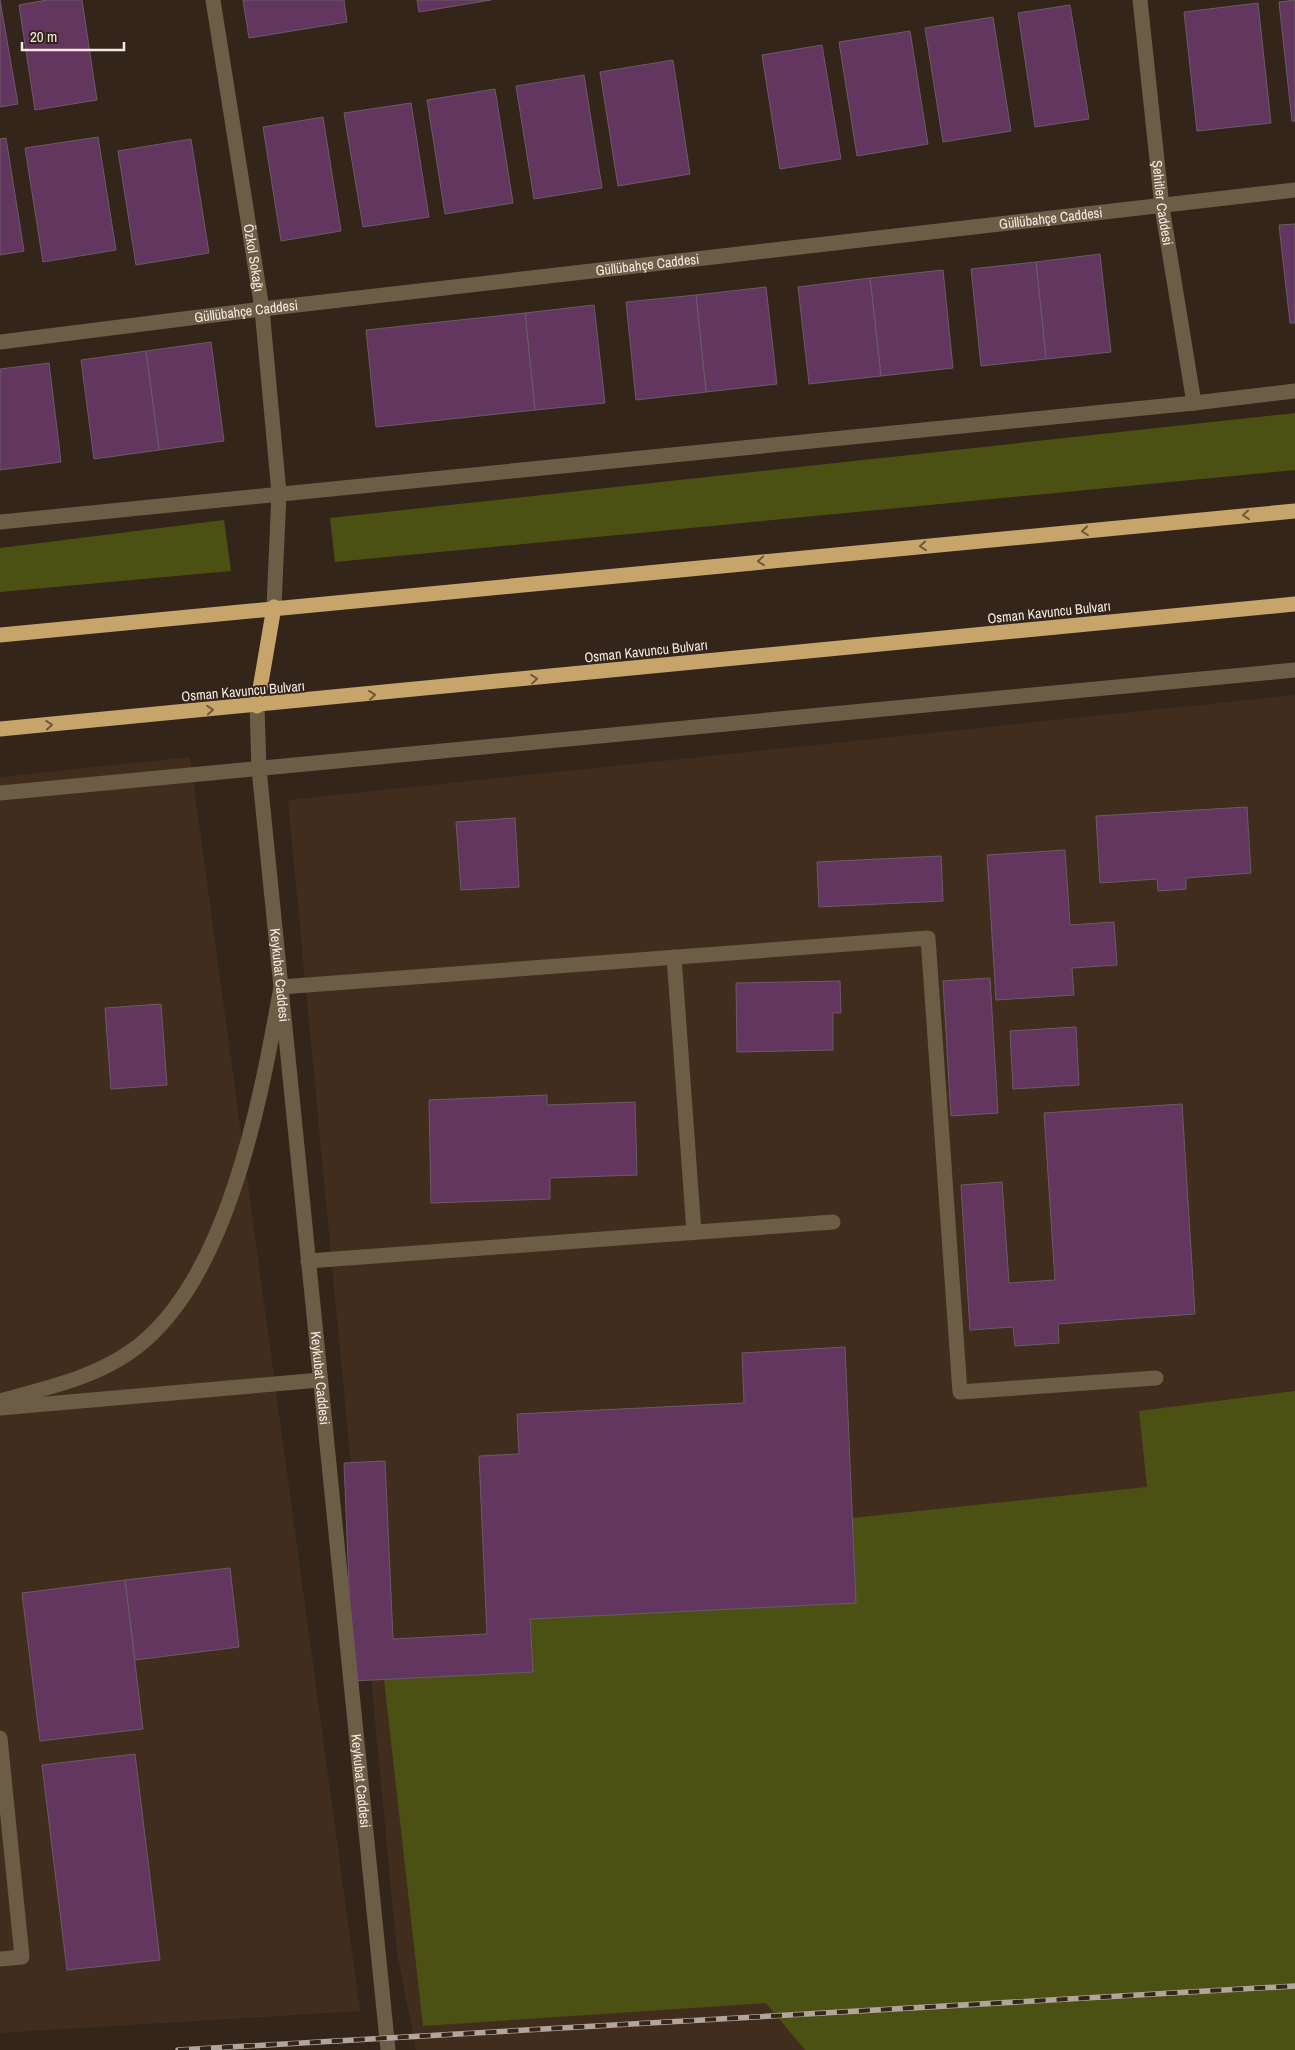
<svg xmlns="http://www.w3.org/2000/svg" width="1295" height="2050" viewBox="0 0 1295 2050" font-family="'Archivo Narrow',sans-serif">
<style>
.built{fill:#412d1e}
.green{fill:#4b5112}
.building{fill:#62365f;stroke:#6a5b69}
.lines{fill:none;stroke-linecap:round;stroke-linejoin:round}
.minor{stroke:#6b5d46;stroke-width:15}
.highway{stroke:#c7a469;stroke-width:15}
.rail-casing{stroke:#b1a59c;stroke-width:5.5}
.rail{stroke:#34251a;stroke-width:4;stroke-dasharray:11;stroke-linecap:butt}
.oneway{stroke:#6f583a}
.labels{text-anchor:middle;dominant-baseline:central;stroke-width:4;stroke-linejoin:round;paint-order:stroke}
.street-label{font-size:14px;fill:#f3e9e2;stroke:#34251a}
</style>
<rect width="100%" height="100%" fill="#34251a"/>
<g class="built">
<path d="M1295,695V2050H416L397,1952L288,800Z"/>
<path d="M190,757L360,2011L0,2033V777Z"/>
</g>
<g class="green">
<path d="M1295,413V470L335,562L330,518Z"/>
<path d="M224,520L231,571L0,592V548Z"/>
<path d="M1295,1391V2050H805L766,2003L423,2026L384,1679L532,1672L530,1619L856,1603L852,1518L1147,1487L1139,1411Z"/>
</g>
<g class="building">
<path d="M0,0L18,104L0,107Z"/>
<path d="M47,0H82L97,100L35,110L19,5Z"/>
<path d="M243,0H344L347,22L249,38Z"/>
<path d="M417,0H491L419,12Z"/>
<path d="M1295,0V121H1292L1279,2Z"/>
<path d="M1258,3L1271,123L1197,131L1184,12Z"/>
<path d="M1070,5L1089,119L1035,127L1018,13Z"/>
<path d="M993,17L1011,131L943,142L925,28Z"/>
<path d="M910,31L928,144L857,156L839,42Z"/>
<path d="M822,45L841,159L780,169L762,55Z"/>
<path d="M673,60L690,174L618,186L600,72Z"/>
<path d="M584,75L602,188L534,199L516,86Z"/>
<path d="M495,89L513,203L445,214L427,100Z"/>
<path d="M411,103L429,217L363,227L344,113Z"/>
<path d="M323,117L341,231L281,241L263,127Z"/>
<path d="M98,137L116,250L43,262L25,148Z"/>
<path d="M6,138L24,251L0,255V139Z"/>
<path d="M191,139L209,253L136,265L118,151Z"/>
<path d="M1295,224V323H1290L1279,225Z"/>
<path d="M1100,254L1111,352L1046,359L1036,262Z"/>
<path d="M1036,262L1046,359L981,366L971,269Z"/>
<path d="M943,270L953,368L881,376L870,278Z"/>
<path d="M870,278L881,376L809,384L798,287Z"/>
<path d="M766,287L777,384L706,392L696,295Z"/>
<path d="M696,295L706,392L636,400L626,302Z"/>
<path d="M594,305L605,403L535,410L525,313Z"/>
<path d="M525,313L535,410L376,427L366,330Z"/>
<path d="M211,342L224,441L159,450L146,351Z"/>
<path d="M146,351L159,450L94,459L81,360Z"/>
<path d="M49,363L61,462L0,470V369Z"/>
<path d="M1247,807L1251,873L1186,878V889L1158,891L1157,879L1100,883L1096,816Z"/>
<path d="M515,818L519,887L461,890L456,822Z"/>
<path d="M1065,850L1070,925L1114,922L1117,965L1072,968L1074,995L996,1000L987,855Z"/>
<path d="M941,856L943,901L819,907L817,862Z"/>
<path d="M990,978L998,1113L951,1116L943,981Z"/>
<path d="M840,981L841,1013H833V1050L737,1052L736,983Z"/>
<path d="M161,1004L167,1085L111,1089L105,1008Z"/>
<path d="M1076,1027L1079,1085L1013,1089L1010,1031Z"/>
<path d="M547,1095V1105L635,1102L637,1175L550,1178V1199L431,1203L429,1100Z"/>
<path d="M1182,1104L1195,1314L1058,1324L1059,1343L1015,1346L1013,1327L970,1330L961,1185L1002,1182L1009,1283L1055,1280L1044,1113Z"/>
<path d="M845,1347L856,1603L530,1619L533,1672L353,1681L344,1463L385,1461L393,1639L487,1634L479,1456L519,1454L517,1414L744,1403L742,1353Z"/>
<path d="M230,1568L239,1647L135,1660L125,1580Z"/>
<path d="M125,1580L143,1729L40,1741L22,1593Z"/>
<path d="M135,1754L160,1960L67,1970L42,1765Z"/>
</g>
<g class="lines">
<g class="minor">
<path id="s1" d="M213,0L262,309L279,493L274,607"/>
<path id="s2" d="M1140,0L1162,207L1194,403"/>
<path id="s3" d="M0,342L262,309L1295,190"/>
<path d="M0,522L1194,403L1295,391"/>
<path id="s4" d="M257,706L259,769L388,2050"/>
<path d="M0,793L1295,670"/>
<path d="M674,957L694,1232"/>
<path d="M308,1261L833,1222"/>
<path d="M0,1401C45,1388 91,1379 130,1352C228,1285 261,1097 281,987L928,938L960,1392L1156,1378"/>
<path d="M0,1408L320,1380"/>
<path d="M0,1738L22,1957L0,1959"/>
</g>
<g class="highway">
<path d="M0,635L1295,511"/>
<path d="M257,706L274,607"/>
<path d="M0,729L1295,604"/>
</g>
<defs>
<path id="rail" d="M178,2050L1295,1986"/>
</defs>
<use href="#rail" class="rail-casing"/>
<use href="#rail" class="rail"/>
</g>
<defs><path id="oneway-chevron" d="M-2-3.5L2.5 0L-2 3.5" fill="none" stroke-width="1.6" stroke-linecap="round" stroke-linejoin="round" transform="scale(1.25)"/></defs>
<g class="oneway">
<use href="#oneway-chevron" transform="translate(1246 515) rotate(175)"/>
<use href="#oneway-chevron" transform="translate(1085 531) rotate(175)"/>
<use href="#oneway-chevron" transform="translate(923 546) rotate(175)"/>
<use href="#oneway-chevron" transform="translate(761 561) rotate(175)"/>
<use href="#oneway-chevron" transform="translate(534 679) rotate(-6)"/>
<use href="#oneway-chevron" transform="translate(372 695) rotate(-6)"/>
<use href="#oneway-chevron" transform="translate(210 710) rotate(-5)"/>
<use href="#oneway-chevron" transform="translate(49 725) rotate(-5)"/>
</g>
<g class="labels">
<g class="street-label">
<text stroke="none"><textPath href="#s2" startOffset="204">Şehitler Caddesi</textPath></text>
<text stroke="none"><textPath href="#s3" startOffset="1058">Güllübahçe Caddesi</textPath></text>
<text stroke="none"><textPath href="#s1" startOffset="261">Özkol Sokağı</textPath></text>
<text stroke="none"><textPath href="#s3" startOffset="652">Güllübahçe Caddesi</textPath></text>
<text stroke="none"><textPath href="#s3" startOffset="248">Güllübahçe Caddesi</textPath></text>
<text transform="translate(1049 612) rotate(-6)">Osman Kavuncu Bulvarı</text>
<text transform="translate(646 651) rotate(-6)">Osman Kavuncu Bulvarı</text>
<text transform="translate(243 691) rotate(-5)">Osman Kavuncu Bulvarı</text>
<text stroke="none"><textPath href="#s4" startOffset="270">Keykubat Caddesi</textPath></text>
<text stroke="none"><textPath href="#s4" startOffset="675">Keykubat Caddesi</textPath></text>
<text stroke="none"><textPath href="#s4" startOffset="1080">Keykubat Caddesi</textPath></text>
</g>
</g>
<path d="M22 42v8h102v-8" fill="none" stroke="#f3e9e2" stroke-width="2.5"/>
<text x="30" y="42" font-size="15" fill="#f3e9e2" stroke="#34251a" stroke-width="4" paint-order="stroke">20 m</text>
</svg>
